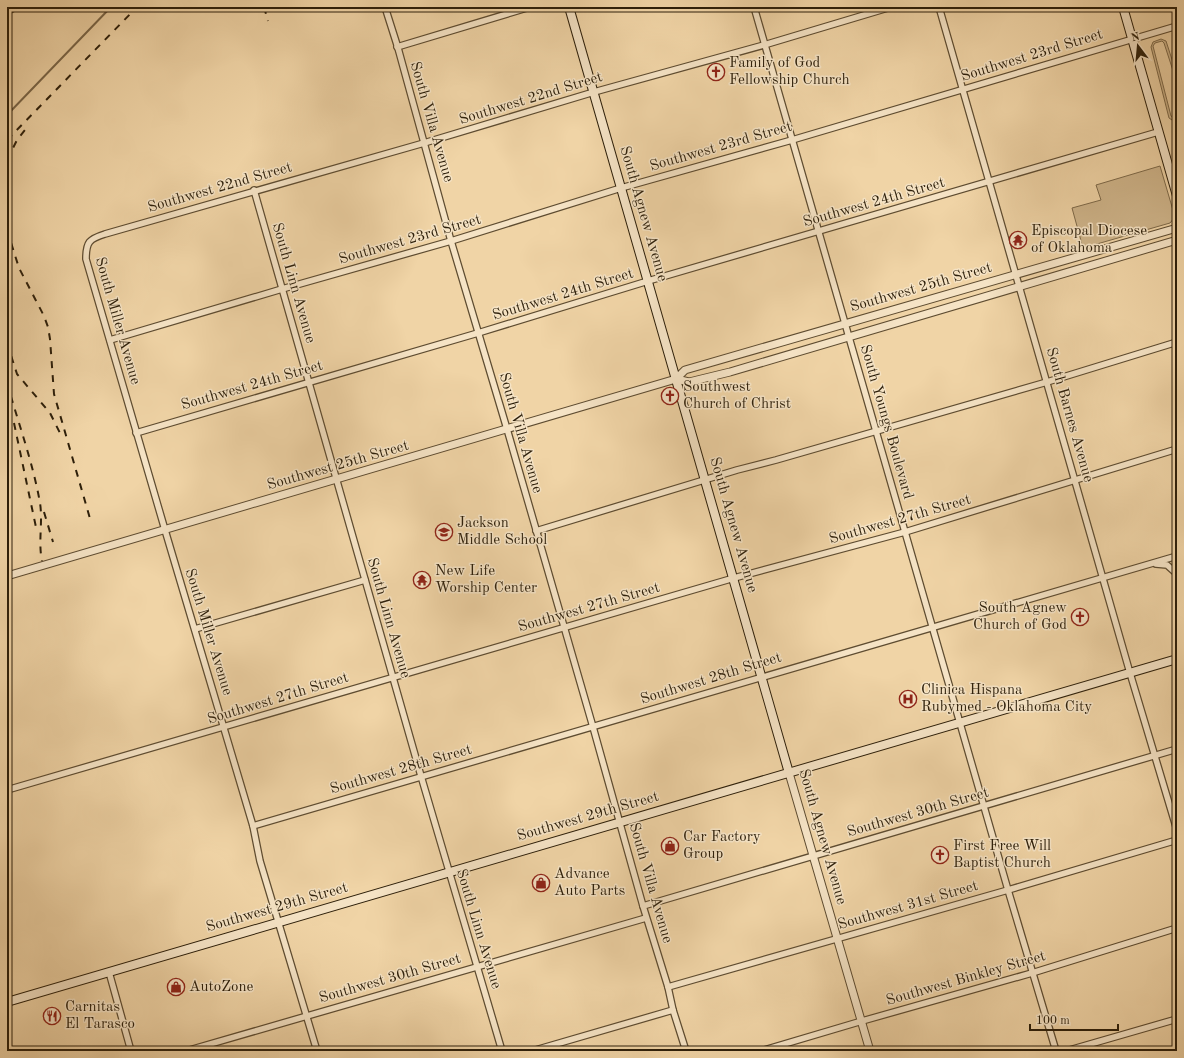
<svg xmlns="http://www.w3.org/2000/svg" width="1184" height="1058" viewBox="0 0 1184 1058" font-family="'Old Standard TT',serif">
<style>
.green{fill:#cfb58b;stroke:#7e6a4a}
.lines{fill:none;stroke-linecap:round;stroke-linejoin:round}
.stream{stroke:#7a6648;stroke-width:2}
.minor-casing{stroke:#5e4c31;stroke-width:8}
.tertiary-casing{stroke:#5e4c31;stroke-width:9}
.secondary-casing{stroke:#2d1f0a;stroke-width:10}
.minor{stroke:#f5e3c5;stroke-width:5.5}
.tertiary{stroke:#f5e3c5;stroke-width:7}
.secondary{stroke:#f5e3c5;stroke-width:8}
.rail{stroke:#2d1f0a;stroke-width:2;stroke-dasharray:7 7;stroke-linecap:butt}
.labels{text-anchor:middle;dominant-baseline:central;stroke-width:3;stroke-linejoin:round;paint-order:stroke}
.street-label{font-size:15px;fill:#2d1f0a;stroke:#f5e3c5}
.poi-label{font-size:15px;fill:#2d1f0a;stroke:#f5e3c5;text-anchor:start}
</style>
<rect width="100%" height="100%" fill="#f0d4a6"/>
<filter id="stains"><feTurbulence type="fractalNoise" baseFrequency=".005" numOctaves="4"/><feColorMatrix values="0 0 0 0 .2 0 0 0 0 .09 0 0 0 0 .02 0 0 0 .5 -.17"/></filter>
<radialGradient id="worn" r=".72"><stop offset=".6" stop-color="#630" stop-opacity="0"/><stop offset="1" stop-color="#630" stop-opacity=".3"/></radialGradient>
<g class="green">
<path d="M1161,39L1166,41L1177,75V83L1164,43L1162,41L1155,43L1153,46L1171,116L1174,118H1177V120H1172L1169,118L1151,47L1153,42Z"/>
<path d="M1160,166L1175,217L1170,223L1083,248L1072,208L1101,200L1096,185Z"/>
</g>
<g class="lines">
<path class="stream" d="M7,115L111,7"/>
<defs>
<g id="minor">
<path d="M385,7L398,48L451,241L507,429L593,727L643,906L668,987L673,1010L686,1051"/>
<path d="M754,7L1008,890L1056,1051"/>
<path d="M939,7L1130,673L1177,830"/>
<path d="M7,11L12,9L14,7"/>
<path d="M397,47L530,7"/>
<path d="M254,190L421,776L502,1051"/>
<path d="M110,340L282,289L451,241L621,188L792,140L1177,26"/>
<path d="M136,433L478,333L648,281L1158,132"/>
<path d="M536,531L737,470L776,460L1047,382L1177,342"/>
<path d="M1156,564L1167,565L1177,574"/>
<path d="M195,629L365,580"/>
<path d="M7,790L734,578L905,532L1177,449"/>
<path d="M253,826L1177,556"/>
<path d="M643,906L1177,749"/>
<path d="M109,972L131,1051"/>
<path d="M668,987L1008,890L1177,840"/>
<path d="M186,1051L646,918"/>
<path d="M317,1051L260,861L253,826L165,530L86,259C86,242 89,239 105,234L424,143L594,92L764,45L891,7"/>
<path d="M532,1051L673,1010"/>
<path d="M761,1051L862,1021L1032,973L1177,928"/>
<path d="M1066,1051L1177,1019"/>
</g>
<g id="tertiary">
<path d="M676,379L685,370L1177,228"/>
<path d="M7,576L676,379L689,382L730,372L1177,240"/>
<path d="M789,773L870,1051"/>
</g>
<g id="secondary">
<path d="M569,7L789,773"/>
<path d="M1123,7L1177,196"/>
<path d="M7,1002L1177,659"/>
</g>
</defs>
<use href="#minor" class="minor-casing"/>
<use href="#tertiary" class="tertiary-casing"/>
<use href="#secondary" class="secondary-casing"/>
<use href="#minor" class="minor"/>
<use href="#tertiary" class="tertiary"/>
<use href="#secondary" class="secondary"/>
<g class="rail">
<path d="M264,7L268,21"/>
<path d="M7,140L137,7"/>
<path d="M7,160L17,140L28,126"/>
<path d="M7,230L19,268L44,316L48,327L50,339L54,394L91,522"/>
<path d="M7,321L8,325"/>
<path d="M7,343L17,374L50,413L60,433"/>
<path d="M7,383C18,422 33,463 40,503C43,522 38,542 42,561"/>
<path d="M14,423L37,532"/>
<path d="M44,512L53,542"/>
</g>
</g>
<defs>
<symbol id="church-ring" viewBox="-11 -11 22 22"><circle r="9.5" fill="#f5e3c5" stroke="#8f2418" stroke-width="1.5"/><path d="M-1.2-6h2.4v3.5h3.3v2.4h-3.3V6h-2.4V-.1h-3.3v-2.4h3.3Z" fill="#8f2418"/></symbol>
<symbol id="temple-ring" viewBox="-11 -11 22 22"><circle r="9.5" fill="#f5e3c5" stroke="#8f2418" stroke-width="1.5"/><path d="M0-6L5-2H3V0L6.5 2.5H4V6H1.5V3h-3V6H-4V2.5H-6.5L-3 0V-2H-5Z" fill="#8f2418"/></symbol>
<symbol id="school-ring" viewBox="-11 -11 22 22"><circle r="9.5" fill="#f5e3c5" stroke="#8f2418" stroke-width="1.5"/><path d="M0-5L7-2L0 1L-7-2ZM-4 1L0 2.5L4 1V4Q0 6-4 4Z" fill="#8f2418"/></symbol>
<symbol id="hospital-ring" viewBox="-11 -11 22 22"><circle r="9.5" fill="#f5e3c5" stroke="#8f2418" stroke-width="1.5"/><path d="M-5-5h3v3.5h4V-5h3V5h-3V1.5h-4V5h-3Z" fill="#8f2418"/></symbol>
<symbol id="shop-ring" viewBox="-11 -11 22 22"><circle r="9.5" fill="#f5e3c5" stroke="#8f2418" stroke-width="1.5"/><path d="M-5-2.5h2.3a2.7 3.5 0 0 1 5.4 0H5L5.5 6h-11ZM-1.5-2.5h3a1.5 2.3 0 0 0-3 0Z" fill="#8f2418"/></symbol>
<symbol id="restaurant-ring" viewBox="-11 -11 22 22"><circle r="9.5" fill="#f5e3c5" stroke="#8f2418" stroke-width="1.5"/><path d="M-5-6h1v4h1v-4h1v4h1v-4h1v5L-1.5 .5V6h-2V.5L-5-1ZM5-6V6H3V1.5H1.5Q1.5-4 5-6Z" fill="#8f2418"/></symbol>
</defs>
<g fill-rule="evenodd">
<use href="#church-ring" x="706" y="62" width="20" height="20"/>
<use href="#temple-ring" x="1008" y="230" width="20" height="20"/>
<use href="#church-ring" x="660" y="386" width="20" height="20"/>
<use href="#school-ring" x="434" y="522" width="20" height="20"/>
<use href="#temple-ring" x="412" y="570" width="20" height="20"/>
<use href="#church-ring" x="1070" y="607" width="20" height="20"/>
<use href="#hospital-ring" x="898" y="689" width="20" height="20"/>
<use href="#shop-ring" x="660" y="836" width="20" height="20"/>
<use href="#church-ring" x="930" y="845" width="20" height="20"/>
<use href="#shop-ring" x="531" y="873" width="20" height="20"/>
<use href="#shop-ring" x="166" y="977" width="20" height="20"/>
<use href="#restaurant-ring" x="42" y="1006" width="20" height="20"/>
</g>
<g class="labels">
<g class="street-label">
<text transform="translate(1032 56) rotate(-17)">Southwest 23rd Street</text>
<text transform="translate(531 99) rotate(-17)">Southwest 22nd Street</text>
<text transform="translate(431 122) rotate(74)">South Villa Avenue</text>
<text transform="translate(721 147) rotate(-16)">Southwest 23rd Street</text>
<text transform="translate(220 188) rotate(-16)">Southwest 22nd Street</text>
<text transform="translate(874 203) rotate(-16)">Southwest 24th Street</text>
<text transform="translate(643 214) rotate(74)">South Agnew Avenue</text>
<text transform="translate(410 240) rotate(-16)">Southwest 23rd Street</text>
<text transform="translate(293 283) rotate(74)">South Linn Avenue</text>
<text transform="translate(921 288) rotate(-16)">Southwest 25th Street</text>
<text transform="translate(563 295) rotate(-17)">Southwest 24th Street</text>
<text transform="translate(117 321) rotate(74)">South Miller Avenue</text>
<text transform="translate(252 386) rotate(-16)">Southwest 24th Street</text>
<text transform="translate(1069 415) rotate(74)">South Barnes Avenue</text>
<text transform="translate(886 422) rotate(74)">South Youngs Boulevard</text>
<text transform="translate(520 433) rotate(74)">South Villa Avenue</text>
<text transform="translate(338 466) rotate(-16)">Southwest 25th Street</text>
<text transform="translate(900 520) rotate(-16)">Southwest 27th Street</text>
<text transform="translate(733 525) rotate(74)">South Agnew Avenue</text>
<text transform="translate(589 608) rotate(-16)">Southwest 27th Street</text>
<text transform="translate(388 618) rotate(74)">South Linn Avenue</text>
<text transform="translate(208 632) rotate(73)">South Miller Avenue</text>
<text transform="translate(711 679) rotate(-17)">Southwest 28th Street</text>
<text transform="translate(278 699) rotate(-17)">Southwest 27th Street</text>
<text transform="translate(401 770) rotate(-16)">Southwest 28th Street</text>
<text transform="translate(918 813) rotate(-16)">Southwest 30th Street</text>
<text transform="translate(588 817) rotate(-16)">Southwest 29th Street</text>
<text transform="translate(822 837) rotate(74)">South Agnew Avenue</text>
<text transform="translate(650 883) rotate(74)">South Villa Avenue</text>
<text transform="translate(908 906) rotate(-16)">Southwest 31st Street</text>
<text transform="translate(277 908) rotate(-16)">Southwest 29th Street</text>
<text transform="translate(478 929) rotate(73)">South Linn Avenue</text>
<text transform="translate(390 979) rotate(-16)">Southwest 30th Street</text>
<text transform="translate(966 979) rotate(-16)">Southwest Binkley Street</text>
</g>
<g class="poi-label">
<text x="729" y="63">Family of God<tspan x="729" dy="17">Fellowship Church</tspan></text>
<text x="1031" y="231">Episcopal Diocese<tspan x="1031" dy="17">of Oklahoma</tspan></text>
<text x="683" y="387">Southwest<tspan x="683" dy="17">Church of Christ</tspan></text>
<text x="457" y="523">Jackson<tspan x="457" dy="17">Middle School</tspan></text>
<text x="435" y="571">New Life<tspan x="435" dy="17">Worship Center</tspan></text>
<text x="1067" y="608" text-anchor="end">South Agnew<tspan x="1067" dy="17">Church of God</tspan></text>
<text x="921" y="690">Clinica Hispana<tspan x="921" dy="17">Rubymed - Oklahoma City</tspan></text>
<text x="683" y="837">Car Factory<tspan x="683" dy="17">Group</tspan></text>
<text x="953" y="846">First Free Will<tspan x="953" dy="17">Baptist Church</tspan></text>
<text x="554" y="874">Advance<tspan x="554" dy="17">Auto Parts</tspan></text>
<text x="189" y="987">AutoZone</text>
<text x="65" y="1007">Carnitas<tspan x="65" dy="17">El Tarasco</tspan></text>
</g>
</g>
<rect width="1184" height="1058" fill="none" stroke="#f0d4a6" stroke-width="24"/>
<rect x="8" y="8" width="1168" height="1042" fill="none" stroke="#2d1f0a" stroke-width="2"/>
<rect x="12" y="12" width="1160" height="1034" fill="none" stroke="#2d1f0a"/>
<g transform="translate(1138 46) rotate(344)" stroke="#f5e3c5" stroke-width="3" paint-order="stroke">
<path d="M0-3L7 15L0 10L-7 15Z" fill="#2d1f0a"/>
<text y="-6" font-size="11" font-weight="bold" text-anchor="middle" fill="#2d1f0a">N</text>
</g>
<path d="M1030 1024v6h88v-6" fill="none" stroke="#2d1f0a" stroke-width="2"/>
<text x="1036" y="1024" font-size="12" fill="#2d1f0a" stroke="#f5e3c5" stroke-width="3" paint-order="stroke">100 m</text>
<rect width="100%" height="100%" filter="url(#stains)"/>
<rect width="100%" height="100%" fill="url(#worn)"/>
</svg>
